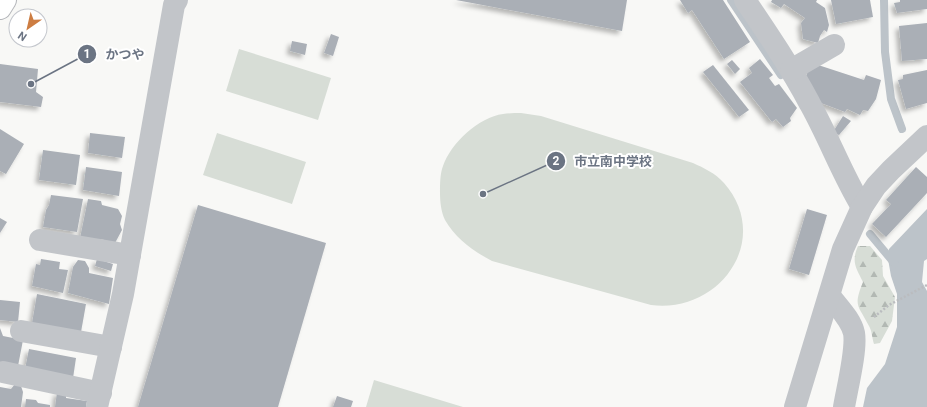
<svg xmlns="http://www.w3.org/2000/svg" width="927" height="407" viewBox="0 0 927 407" font-family="Roboto,'Noto Sans JP',sans-serif">
<style>
.forest{fill:url(#forest-firs)}
.garden{fill:#d7ddd6}
.water{fill:#bcc3c9}
.lines{fill:none;stroke-linecap:round;stroke-linejoin:round}
.stream{stroke:#bcc3c9;stroke-width:8}
.building{fill:#aaafb6;filter:url(#shadow)}
.highway-casing{stroke:#b4b6ba;stroke-width:24}
.path{stroke:#babcbf;stroke-width:2.5;stroke-dasharray:2 2;stroke-linecap:butt}
.minor{stroke:#c2c5c9;stroke-width:22}
.highway{stroke:#fff;stroke-width:22}
.leader{fill:none;stroke:#6b7483;stroke-width:1.5}
.callout-dot{fill:#6b7483;stroke:#fff;stroke-width:1.5}
.mark-label{font-size:12px;text-anchor:middle;font-weight:bold;fill:#fff}
.callout-label{font-size:13px;text-anchor:middle;font-weight:bold;fill:#6b7483;stroke:#fff;stroke-width:4;stroke-linejoin:round;paint-order:stroke}
</style>
<defs>
<pattern id="forest-firs" width="22" height="20" patternUnits="userSpaceOnUse"><rect width="22" height="20" fill="#d7ddd6"/><path d="M5 1l3.5 6h-7zM16 11l3.5 6h-7z" fill="#b2b8b3"/></pattern>
<filter id="shadow"><feDropShadow dx="-3.5" dy="3.5" stdDeviation="2" flood-color="#0004"/></filter>
</defs>
<rect width="100%" height="100%" fill="#f8f8f6"/>
<path class="forest" d="M858,246H870L882,260L883,276L895,297L892,321L880,343L874,344C872,338 872,331 869,326C858,304 853,307 863,282C856,268 851,262 858,246Z"/>
<g class="garden">
<path d="M239,49L331,78L318,120L226,91Z"/>
<path d="M521,113L541,116L693,163C704,168 715,173 724,183C773,239 720,314 651,305L492,261C473,251 456,239 445,220C441,212 440,201 440,193C440,184 440,174 443,166C451,143 479,117 503,114C509,113 515,113 521,113Z"/>
<path d="M217,133L306,162L292,204L203,175Z"/>
<path d="M374,380L463,407H366Z"/>
</g>
<path class="water" d="M927,209V259L924,261L922,282L927,291V407H863L867,388L885,364L897,327V294L891,276L888,259L889,249Z"/>
<g class="lines">
<g class="stream">
<path d="M731,0L781,75"/>
<path d="M884,0L885,52L891,99L902,129"/>
<path d="M870,234L895,264"/>
</g>
</g>
<g class="building">
<path d="M456,0H627L622,31Z"/>
<path d="M680,0H723L750,42L724,59L692,10L688,13Z"/>
<path d="M772,0H817L816,2L825,8L829,25L827,32L824,30L820,36L818,43L803,39L801,23L805,18L784,4L781,8L771,2Z"/>
<path d="M831,0H870L873,17L836,24Z"/>
<path d="M900,0H927V9L897,13L894,3L900,2Z"/>
<path d="M927,23V59L902,61L899,26Z"/>
<path d="M331,34L339,37L333,56L324,53Z"/>
<path d="M292,41L307,44L305,55L290,51Z"/>
<path d="M760,59L773,75L769,78L775,86L779,84L797,108L790,118L791,121L783,127L776,119L772,122L740,82L752,73L749,68Z"/>
<path d="M732,60L740,69L735,74L727,64Z"/>
<path d="M812,63L864,80L866,75L881,80L876,99L868,111L863,110L860,115L847,109L845,112L821,103L806,76Z"/>
<path d="M0,64L38,69L36,92L43,97L41,107L0,102Z"/>
<path d="M713,65L749,110L739,117L703,72Z"/>
<path d="M927,70V103L906,109L898,80L903,79V75Z"/>
<path d="M843,116L851,121L839,135L833,132Z"/>
<path d="M0,129L24,144L6,174L0,171Z"/>
<path d="M90,133L125,137L122,158L88,153Z"/>
<path d="M43,150L80,155L76,185L39,180Z"/>
<path d="M86,167L122,172L119,196L83,190Z"/>
<path d="M916,167L927,177V193L886,237L872,224L891,204L886,200Z"/>
<path d="M51,195L83,199L77,232L43,227L46,210L49,205Z"/>
<path d="M88,199L101,201L102,205L118,209L122,216L120,224L122,230L115,243L101,239L100,241L80,238Z"/>
<path d="M198,205L326,243L278,407H138Z"/>
<path d="M807,209L827,215L809,275L789,269Z"/>
<path d="M0,218L7,222L0,233Z"/>
<path d="M41,259L60,262L59,269L68,270L63,293L32,286L36,264L40,265Z"/>
<path d="M97,259L113,264L111,271L95,266Z"/>
<path d="M78,260L85,261L89,268V273L113,278L109,304L68,293L73,267Z"/>
<path d="M37,294L86,304L81,332L32,323Z"/>
<path d="M0,300L20,302L18,322L0,320Z"/>
<path d="M0,328L3,336L23,340L18,366L0,362Z"/>
<path d="M29,349L76,358L73,378L25,369Z"/>
<path d="M15,384L21,386L23,392L21,407H0V387L11,389Z"/>
<path d="M57,392L66,393V398L87,401L86,407H55Z"/>
<path d="M337,396L353,401L351,407H333Z"/>
<path d="M26,399L36,400L38,403L50,405V407H25Z"/>
</g>
<g class="lines">
<defs>
<path id="highway" d="M0,8L5,0"/>
</defs>
<use href="#highway" class="highway-casing"/>
<path class="path" d="M874,317L889,305L927,285"/>
<g class="minor">
<path d="M745,0C768,34 791,68 810,104C829,138 842,174 862,207"/>
<path d="M791,70L834,45"/>
<path d="M40,240L130,255"/>
<path d="M830,296C838,307 851,319 854,333C857,349 847,389 844,407"/>
<path d="M21,331L111,347"/>
<path d="M3,372L101,393"/>
<path d="M97,407L123,294L174,5L177,0"/>
<path d="M795,407L843,249L862,207L876,186L891,170L927,136"/>
</g>
<use href="#highway" class="highway"/>
</g>
<path class="leader" d="M31 84L87 54M483 194L556 161"/>
<g class="callout-dot">
<circle cx="31" cy="84" r="4"/>
<circle cx="483" cy="194" r="4"/>
<circle cx="87" cy="54" r="10"/>
<circle cx="556" cy="161" r="10"/>
</g>
<g class="mark-label">
<text x="87" y="58">1</text>
<text x="556" y="165">2</text>
</g>
<g class="callout-label">
<text x="125" y="59">かつや</text>
<text x="613" y="166">市立南中学校</text>
</g>
<g transform="translate(28 28) rotate(214)"><circle r="19" fill="#ffffff" stroke="#c4c7cd"/>
<path d="M0-3L7 15L0 10L-7 15Z" fill="#cd7d42"/>
<text y="-6" font-size="11" font-weight="bold" text-anchor="middle" fill="#6b7483">N</text>
</g>
</svg>
